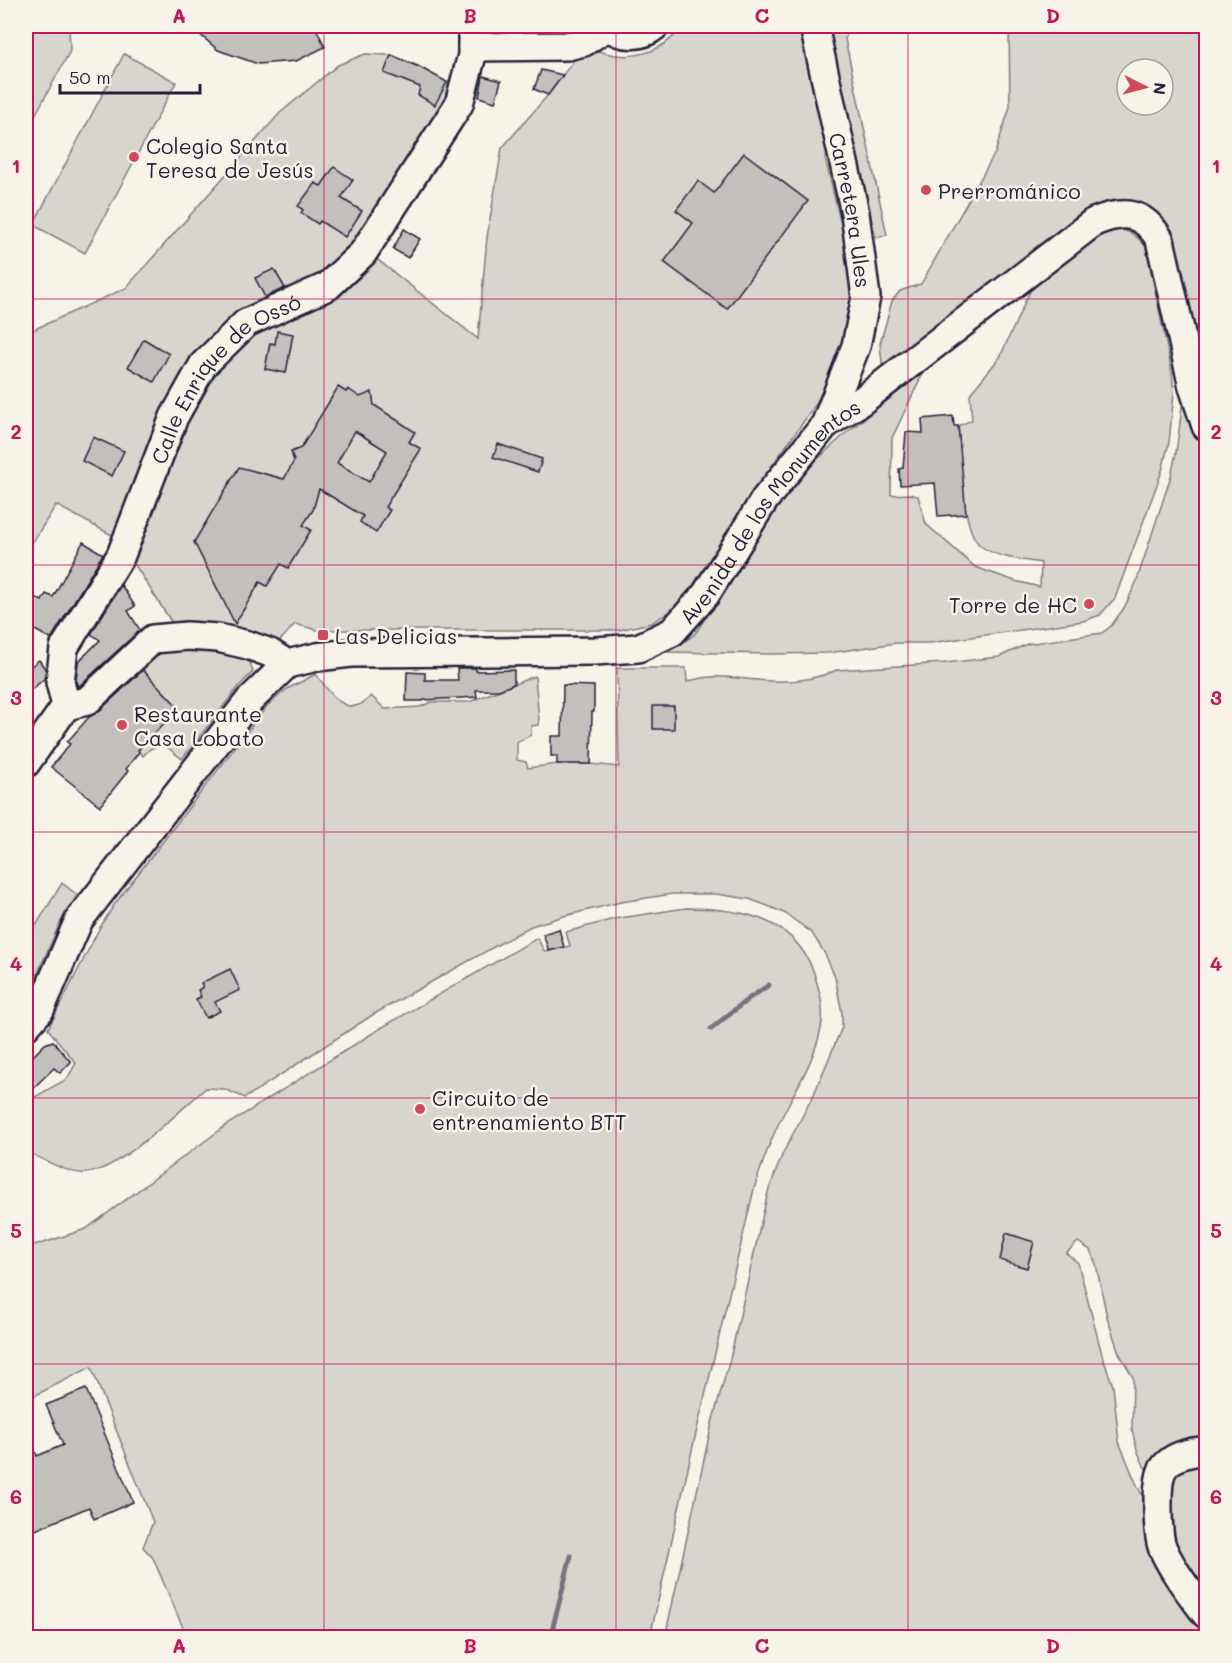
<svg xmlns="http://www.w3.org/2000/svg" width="1232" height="1663" viewBox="0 0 1232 1663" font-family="Mali,sans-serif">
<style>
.green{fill:#d8d5cf;stroke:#7d7c85;stroke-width:1.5;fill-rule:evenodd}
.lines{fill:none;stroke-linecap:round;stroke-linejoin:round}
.stream{stroke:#76747f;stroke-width:5}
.building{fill:#c2bfbd;stroke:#22223b;stroke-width:1.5;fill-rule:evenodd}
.minor-casing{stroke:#22223b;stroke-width:32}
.minor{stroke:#f7f3e8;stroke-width:27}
.grid{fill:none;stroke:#c2185b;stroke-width:1.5;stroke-opacity:0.55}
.poi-dot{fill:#d1495b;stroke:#f7f3e8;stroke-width:2}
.labels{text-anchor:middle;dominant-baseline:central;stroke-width:5;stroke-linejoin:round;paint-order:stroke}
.poi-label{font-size:21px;fill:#22223b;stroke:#f7f3e8;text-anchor:start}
.street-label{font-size:21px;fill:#22223b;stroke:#f7f3e8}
.neatline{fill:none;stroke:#c2185b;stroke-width:2}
.grid-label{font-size:20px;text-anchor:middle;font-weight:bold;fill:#c2185b}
</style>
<rect width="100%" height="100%" fill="#f7f3e8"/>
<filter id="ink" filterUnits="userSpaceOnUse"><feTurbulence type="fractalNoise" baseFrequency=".0167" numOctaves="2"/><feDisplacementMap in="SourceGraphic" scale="12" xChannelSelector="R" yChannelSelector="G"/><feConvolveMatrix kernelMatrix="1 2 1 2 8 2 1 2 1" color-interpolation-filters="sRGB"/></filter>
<g filter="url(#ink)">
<g class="green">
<path d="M26,26H69L70,51L26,132Z"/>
<path d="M682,26H802L830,151L825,158L842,229L846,234L852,264V299L847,330L833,370L814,407L751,495L680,606L651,623L619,630H317L295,624L278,643L174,626L133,562L185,418L207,378L260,328L374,257L478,339L487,237L502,148L548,95L574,60L596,50C628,62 662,55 682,26Z"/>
<path d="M825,26H849L845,39L887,235L876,238Z"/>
<path d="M1009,26H1206V319L1193,339C1184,280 1183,179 1094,207L883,371L880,344L892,301L900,291L921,284L995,153L1010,107ZM1127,69H1163V105H1127Z"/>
<path d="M124,54L176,82L85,253L33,225Z"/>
<path d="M365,54L391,55L418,66L449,84L442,107L352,248L328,272L238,318L119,539L56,505L26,553V333L126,288L280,113L338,65Z"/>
<path d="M1117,229C1131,231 1138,237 1146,247L1172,372L1174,393L1169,442L1162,471L1115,598L1100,615L1083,621L930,643H896L828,653L772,654L668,652L694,635L740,567L761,530L809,467L846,433L924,371L892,438L891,495L910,494L918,496L926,524L975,567L1015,581L1040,587L1041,563C1023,560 998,558 982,547C960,532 961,453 958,426L972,420L970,394L1000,357L1030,291L1095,239L1105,232Z"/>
<path d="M1184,391L1192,418L1206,444V1438L1183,1441L1151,1470L1145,1468L1137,1450L1132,1431L1133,1377L1119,1353L1107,1317L1096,1264L1090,1250L1078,1242L1066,1253L1078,1263L1103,1358L1113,1386L1119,1442L1136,1483L1206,1626V1637L680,1638V1634L667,1628L712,1423L730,1359L768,1192L783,1153L814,1094L842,1027V1013L835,977L825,954L812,933L786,914L768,906L749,899L716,894H672L621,902L564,916L531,926L374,1014L245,1098L224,1089L206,1088C179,1111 120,1170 86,1173C69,1175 41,1158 26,1151V1102L27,1107L34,1105L31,1099L67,1079L76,1063L48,1029L99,929L114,905L267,706L287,689L316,674C329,692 348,722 371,696L385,709L420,707L431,702H469L535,676L539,721L538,725L531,726V735L517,742V760L526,762L528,768L557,764H591L619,767L617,668H686L687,682C714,673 731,678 758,680C784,683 812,681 837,670L945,663L999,657L1027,644L1102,633L1111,626L1124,608L1136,583L1171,476L1176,453Z"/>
<path d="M182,643L247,653L253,672L240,685L182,759L163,744L150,749L143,756L138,750L179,708L138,665L157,648Z"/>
<path d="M62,883L77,895L60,923L26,999V942Z"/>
<path d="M686,908C743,908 801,919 817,983C821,996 824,1014 821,1028C814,1063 793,1093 778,1125C768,1146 761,1167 754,1189L693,1446L650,1637H187L153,1558L143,1547L153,1522L91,1367L26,1400V1246L43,1243L86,1229L228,1124L381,1028L537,938L545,952L570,946L566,932L614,919Z"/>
<path d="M1206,1459V1599L1166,1533L1173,1474L1184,1465Z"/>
</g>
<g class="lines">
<g class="stream">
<path d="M711,1029L748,999L769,985"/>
<path d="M550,1638L571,1556"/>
</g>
</g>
<g class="building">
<path d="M190,26H315L325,47L296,61L258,64L218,50Z"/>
<path d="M391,55L419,67L447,82L435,105L418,95L420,87L384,73Z"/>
<path d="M541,70L563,75L548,95L534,89Z"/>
<path d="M483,76L501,81L495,102L479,97Z"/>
<path d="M744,153L808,201L727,309L664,262L693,223L676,210L698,181L714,193Z"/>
<path d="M334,167L353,180L341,198L362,211L345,237L320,221L318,224L301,213L303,210L298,206L315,183L321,186Z"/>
<path d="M404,229L420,239L408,258L393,249Z"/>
<path d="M274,269L285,288L265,297L255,278Z"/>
<path d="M277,331L293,334L286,373L265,369L270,343L275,344Z"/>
<path d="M144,339L169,354L154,382L128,367Z"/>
<path d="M338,387L346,392L348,389L360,397L372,392L374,405L415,432L409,442L421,449L385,507L390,510L376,533L360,522L363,516L319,489L313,510L303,525L311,530L288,568L281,564L267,586L260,582L235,624L194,542L239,467L284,479L294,461L291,452L301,448ZM355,431L387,451L369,482L337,463Z"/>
<path d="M953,416L954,426H958L966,514L938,516L935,483L900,485L899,469L903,468L906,432L923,433L922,419Z"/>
<path d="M93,437L124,451L112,476L82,461Z"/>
<path d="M498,444L542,459L538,472L493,457Z"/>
<path d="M83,542L103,554L51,639L26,625V592L42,601L46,594L53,597Z"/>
<path d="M121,585L135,606L128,611L140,630L78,687L76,681L78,662L100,640L91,634Z"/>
<path d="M39,660L46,670L44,679L26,694V670Z"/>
<path d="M457,668H476V671L514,670V684L499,690H476L477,697L424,700L423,701H406L407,672L425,673V680H458Z"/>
<path d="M143,670L179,708L138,750L139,752L126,769L128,771L100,806L51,767L70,744L67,742L89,717L98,712Z"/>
<path d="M563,685L594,686V712H592L591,764H557V756H551V736H562Z"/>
<rect x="653" y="706" width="21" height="23"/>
<path d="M559,929L564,947L549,951L543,934Z"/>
<path d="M230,969L240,990L215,1002L220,1011L206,1018L196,999L201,997L198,990L203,987L201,983Z"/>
<path d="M53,1041L71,1062L60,1073L54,1068L26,1095V1063L45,1044Z"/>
<path d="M1006,1233L1034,1242L1027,1268L1000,1260Z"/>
<path d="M86,1389L133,1502L94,1519L89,1507L26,1534V1430L37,1456L63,1445L46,1405Z"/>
</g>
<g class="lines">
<defs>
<g id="minor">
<path d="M607,26C622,37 641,38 655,26"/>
<path id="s1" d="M814,26L855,213L866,297L856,346L825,425"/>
<path d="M472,47L567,46L584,42L608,26"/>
<path d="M66,706L87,701L153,639L187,636L218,638L248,645L270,653L287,664"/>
<path id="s2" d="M26,763L66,706L60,682L64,648L121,555L174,417L203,365L246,323L328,286L363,253L459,104L472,55V26"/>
<path id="s3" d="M26,1026L40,1010L79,920L249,701L287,664L317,657L351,653L595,651L638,648L672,632L706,594L765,499L825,425L860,402L1094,222C1124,210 1143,211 1160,240L1193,387L1206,426"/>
<path d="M1206,1451C1192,1451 1169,1456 1162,1471C1156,1484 1157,1536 1163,1549C1174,1573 1190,1593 1206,1614"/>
</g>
</defs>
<use href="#minor" class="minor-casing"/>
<use href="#minor" class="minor"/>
</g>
</g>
<path class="grid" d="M324,26V1638M616,26V1638M908,26V1638M26,299H1206M26,565H1206M26,832H1206M26,1098H1206M26,1364H1206"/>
<g class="poi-dot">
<circle cx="134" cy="157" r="6"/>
<circle cx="926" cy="190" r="6"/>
<circle cx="1089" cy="604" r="6"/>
<rect x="317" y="629" width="12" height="12" rx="3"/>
<circle cx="122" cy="725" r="6"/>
<circle cx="420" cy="1109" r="6"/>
</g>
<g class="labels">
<g class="poi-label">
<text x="146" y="145">Colegio Santa<tspan x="146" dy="24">Teresa de Jesús</tspan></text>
<text x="938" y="190">Prerrománico</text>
<text x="1077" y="604" text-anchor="end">Torre de HC</text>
<text x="335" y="635">Las Delicias</text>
<text x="134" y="713">Restaurante<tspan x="134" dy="24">Casa Lobato</tspan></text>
<text x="432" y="1097">Circuito de<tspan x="432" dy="24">entrenamiento BTT</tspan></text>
</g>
<g class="street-label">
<text stroke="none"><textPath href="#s1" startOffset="188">Carretera Ules</textPath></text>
<text stroke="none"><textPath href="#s2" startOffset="450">Calle Enrique de Ossó</textPath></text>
<text stroke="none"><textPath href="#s3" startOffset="996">Avenida de los Monumentos</textPath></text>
</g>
</g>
<rect width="1232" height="1663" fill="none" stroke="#f7f3e8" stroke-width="66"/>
<g transform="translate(1145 87) rotate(96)"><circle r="28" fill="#f7f3e8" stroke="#a29fa3" stroke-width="1.5"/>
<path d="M0-4.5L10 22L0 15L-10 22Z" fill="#d1495b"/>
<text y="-9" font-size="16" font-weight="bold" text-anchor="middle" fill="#22223b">N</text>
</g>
<path d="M60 84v9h140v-9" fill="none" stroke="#22223b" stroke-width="3"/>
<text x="69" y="84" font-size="18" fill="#22223b" stroke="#f7f3e8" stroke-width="4.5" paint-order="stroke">50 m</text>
<rect x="33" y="33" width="1166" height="1597" class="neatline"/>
<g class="grid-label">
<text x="179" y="23">A</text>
<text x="470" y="23">B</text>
<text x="762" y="23">C</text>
<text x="1053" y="23">D</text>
<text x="16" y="173">1</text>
<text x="1216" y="173">1</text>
<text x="16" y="439">2</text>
<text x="1216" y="439">2</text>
<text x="16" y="705">3</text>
<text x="1216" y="705">3</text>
<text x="16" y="971">4</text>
<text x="1216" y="971">4</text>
<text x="16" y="1238">5</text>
<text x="1216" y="1238">5</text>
<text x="16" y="1504">6</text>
<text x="1216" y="1504">6</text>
<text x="179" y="1653">A</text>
<text x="470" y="1653">B</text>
<text x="762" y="1653">C</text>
<text x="1053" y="1653">D</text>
</g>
</svg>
